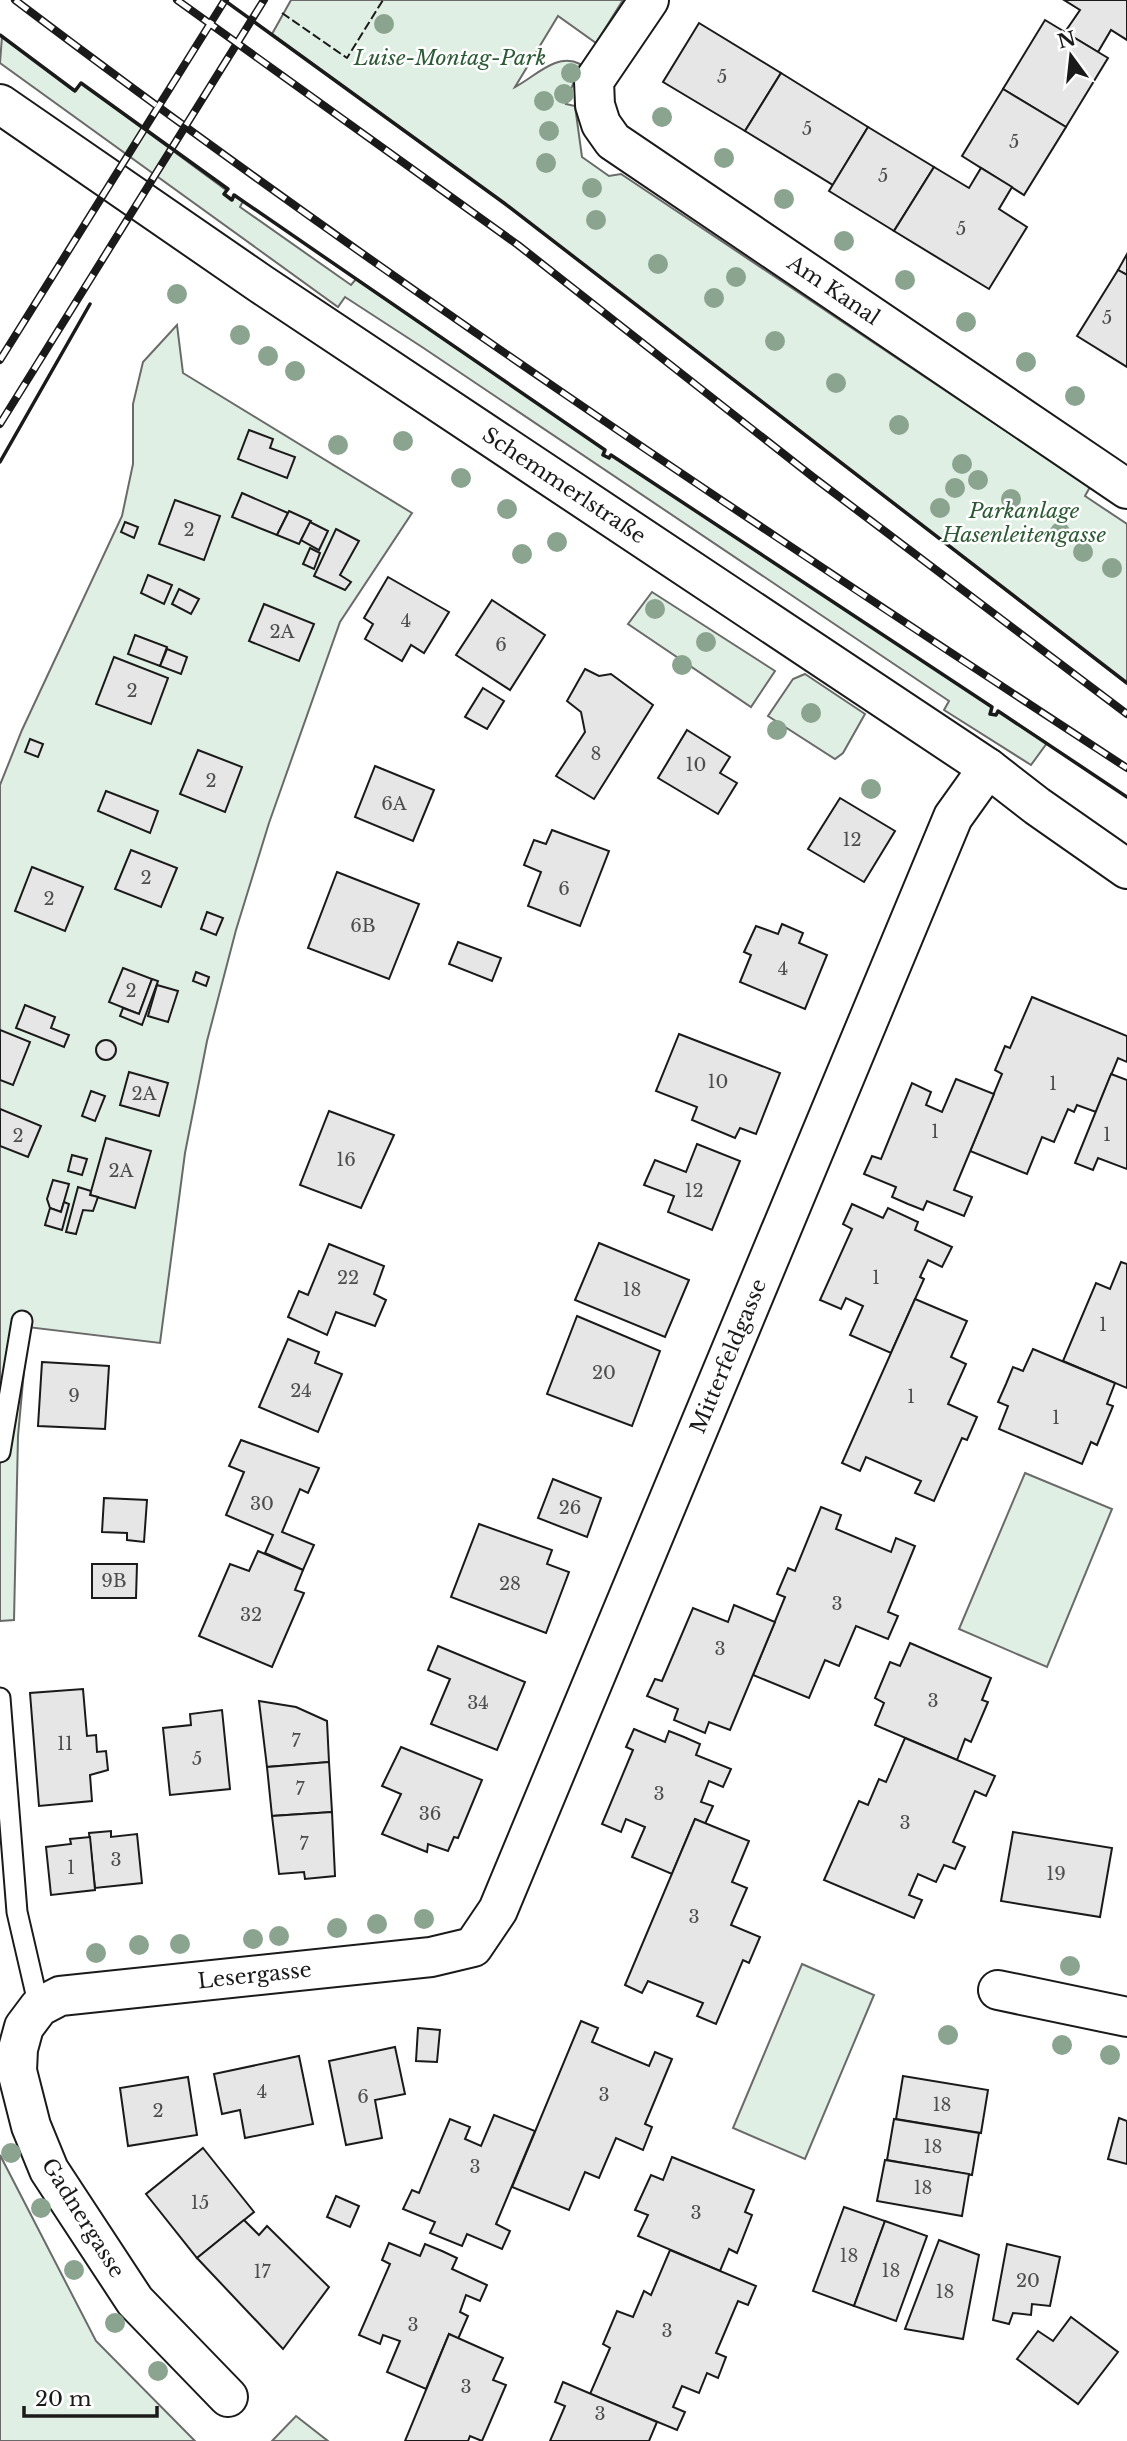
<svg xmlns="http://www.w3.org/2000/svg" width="1127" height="2441" viewBox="0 0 1127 2441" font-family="'Libre Baskerville',serif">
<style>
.green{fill:#e0efe3;stroke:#6a6a6a;stroke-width:2}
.building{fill:#e6e6e6;stroke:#1a1a1a;stroke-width:2}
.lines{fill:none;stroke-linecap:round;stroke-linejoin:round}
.lane-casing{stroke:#1a1a1a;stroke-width:23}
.street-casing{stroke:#1a1a1a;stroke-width:42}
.primary-casing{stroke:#1a1a1a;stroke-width:42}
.lane{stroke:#fff;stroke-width:19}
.street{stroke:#fff;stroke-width:38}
.primary{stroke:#fff;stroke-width:38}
.rail-casing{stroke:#1a1a1a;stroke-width:8}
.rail{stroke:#fff;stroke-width:5;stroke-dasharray:16;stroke-linecap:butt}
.fence{stroke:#1a1a1a;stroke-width:2;stroke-dasharray:9 3.5;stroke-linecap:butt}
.wall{stroke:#1a1a1a;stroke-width:3.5}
.tree{fill:#8aa48f}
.labels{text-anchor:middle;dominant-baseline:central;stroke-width:5;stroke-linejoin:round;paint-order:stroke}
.number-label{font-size:18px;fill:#4d4d4d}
.park-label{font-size:21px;font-style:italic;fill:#2b5a34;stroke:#fff}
.street-label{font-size:21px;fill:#1a1a1a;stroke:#fff}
</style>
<rect width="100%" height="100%" fill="#fff"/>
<g class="green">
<path d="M291,0H623L596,43L558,16L515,87C536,76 557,52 580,64L566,104L575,106L582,157L609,176L621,174L1090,487L1085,496L1127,524V684L504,203L272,34Z"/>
<path d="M2,36L74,91L81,83L226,190L224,194L231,200L235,195L243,201L240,207L351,285L356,279L605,450L603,455L609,458L611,455L992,707L991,714L996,715L998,711L1047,743L1031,765L944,710L949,701L422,347L345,297L338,307L0,63Z"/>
<path d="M177,325L183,373L412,513L340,622L269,823L236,930L207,1041L185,1153L160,1343L28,1327L18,1436L14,1620L0,1621V785L22,730L122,516L133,464V404L143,362Z"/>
<path d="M652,592L775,671L751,707L628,624Z"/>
<path d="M805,674L865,714L843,753L835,759L768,716L793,679Z"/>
<path d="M1025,1473L1112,1509L1047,1667L959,1629Z"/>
<path d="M802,1964L874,1995L805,2159L733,2128Z"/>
<path d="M0,2155L96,2341L195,2441H0Z"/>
<path d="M296,2416L328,2441H272Z"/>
</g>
<g class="building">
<path d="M1064,0H1127V40L1111,30L1098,52L1065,32L1080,10Z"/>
<path d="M1045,20L1108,58L1066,127L1003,89Z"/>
<path d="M699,23L781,73L745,131L663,82Z"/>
<path d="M781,73L868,127L833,185L745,131Z"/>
<path d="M1003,89L1066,127L1024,195L962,156Z"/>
<path d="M868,127L934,167L894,231L829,191Z"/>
<path d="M934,167L969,188L981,168L1012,187L999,209L1027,227L989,289L894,231Z"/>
<path d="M1127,254V275L1118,270Z"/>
<path d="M1118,270L1127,275V367L1077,336Z"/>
<path d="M249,430L273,439L270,448L295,457L287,478L238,459Z"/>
<path d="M242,493L288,513L277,535L232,517Z"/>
<path d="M175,500L220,516L204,560L159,544Z"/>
<path d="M289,511L311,521L299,544L277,535Z"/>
<path d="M125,522L138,527L134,538L121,532Z"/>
<path d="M310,522L328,531L319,550L301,540Z"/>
<path d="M336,529L359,541L340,575L351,582L345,590L314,576Z"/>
<path d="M310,548L320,553L314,569L303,564Z"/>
<path d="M148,575L172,585L164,604L141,593Z"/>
<path d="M388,577L449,612L424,653L411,645L402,661L365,639L373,624L364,618Z"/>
<path d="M179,589L199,599L191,614L172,604Z"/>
<path d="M492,600L545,635L510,690L456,655Z"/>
<path d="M264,604L314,624L299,661L249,641Z"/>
<path d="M135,635L167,647L160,666L128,654Z"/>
<path d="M167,649L187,657L181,674L160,666Z"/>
<path d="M114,657L168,678L151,724L96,704Z"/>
<path d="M585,669L599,676L611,674L653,705L594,799L556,776L585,732L581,712L567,701Z"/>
<path d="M483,688L504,701L487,729L465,717Z"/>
<path d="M687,730L730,757L720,773L737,783L718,814L658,778Z"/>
<path d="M30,739L43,744L38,757L25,752Z"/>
<path d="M198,750L242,767L225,812L180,794Z"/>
<path d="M375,766L434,790L413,841L355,817Z"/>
<path d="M106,791L158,811L150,833L98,811Z"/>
<path d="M840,798L895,831L864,882L808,849Z"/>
<path d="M552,830L609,851L580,926L528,906L541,872L524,865L534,840L546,844Z"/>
<path d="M131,850L177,868L161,907L115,889Z"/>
<path d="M32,867L83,887L65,931L15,911Z"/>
<path d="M337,872L419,904L389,979L308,948Z"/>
<path d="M207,912L223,918L216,935L201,929Z"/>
<path d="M782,924L803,933L799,943L827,955L805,1009L740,982L751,955L744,952L756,926L778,934Z"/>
<path d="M458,942L501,958L492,981L449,964Z"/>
<path d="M123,968L152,979L139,1014L109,1002Z"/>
<path d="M196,972L209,977L206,986L193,981Z"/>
<path d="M152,979L158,981L142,1025L120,1016L123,1008L139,1014Z"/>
<path d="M157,985L178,991L168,1022L148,1016Z"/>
<path d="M1032,997L1127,1036V1062L1118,1058L1096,1112L1077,1105L1074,1112L1068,1109L1054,1142L1042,1137L1027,1174L970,1151L1002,1074L995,1070L1005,1046L1010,1048Z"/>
<path d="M25,1005L55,1017L51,1028L69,1035L64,1047L16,1028Z"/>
<path d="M0,1030L30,1042L13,1085L0,1080Z"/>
<path d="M679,1034L780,1073L756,1134L740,1128L735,1138L692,1120L697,1107L656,1091Z"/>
<circle cx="106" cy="1050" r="10"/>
<path d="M129,1072L168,1083L159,1116L120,1105Z"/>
<path d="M1111,1074L1127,1080V1169L1098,1158L1093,1170L1075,1163Z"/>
<path d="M956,1079L994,1094L954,1190L972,1197L964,1216L927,1201L923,1210L908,1204L892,1197L896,1187L864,1174L872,1156L881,1159L912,1083L931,1092L926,1105L942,1112Z"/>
<path d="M91,1091L105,1096L95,1121L82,1116Z"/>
<path d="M0,1109L41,1126L28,1157L0,1146Z"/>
<path d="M329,1111L394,1135L361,1208L300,1185Z"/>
<path d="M106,1138L151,1151L135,1208L90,1195Z"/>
<path d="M697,1144L740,1161L712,1230L668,1212L674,1196L644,1185L655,1160L686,1172Z"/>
<path d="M72,1155L87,1159L82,1175L68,1171Z"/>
<path d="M53,1180L69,1184L61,1212L50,1208L47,1199Z"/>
<path d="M78,1187L91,1191L90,1195L98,1197L93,1211L83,1210L76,1234L66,1232Z"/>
<path d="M64,1202L69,1204L62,1230L45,1225L50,1208L61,1212Z"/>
<path d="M852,1204L883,1218L888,1208L918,1222L915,1230L952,1247L942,1267L928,1260L920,1277L924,1279L891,1353L850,1335L863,1306L846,1298L841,1309L820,1300L852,1229L843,1224Z"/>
<path d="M599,1243L689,1280L665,1337L575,1300Z"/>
<path d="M329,1244L384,1266L374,1294L386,1300L375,1326L336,1312L327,1335L288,1317L299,1291L308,1295Z"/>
<path d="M1121,1262L1127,1264V1388L1063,1361L1096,1283L1110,1289Z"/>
<path d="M915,1299L967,1321L951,1357L966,1364L948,1404L977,1417L967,1440L962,1438L934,1501L915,1493L921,1481L866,1457L860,1471L842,1463Z"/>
<path d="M577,1316L660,1351L632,1426L547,1394Z"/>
<path d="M288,1339L319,1352L315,1363L342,1374L318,1432L259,1407Z"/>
<path d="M1033,1349L1115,1383L1107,1404L1113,1406L1097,1445L1091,1442L1082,1464L999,1429L1008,1406L998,1402L1006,1384L1013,1367L1023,1371Z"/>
<path d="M42,1362L109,1366L105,1429L38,1426Z"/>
<path d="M241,1440L319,1468L308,1493L300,1489L282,1532L314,1545L303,1570L265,1553L273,1535L226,1515L244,1472L229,1466Z"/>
<path d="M553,1479L601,1498L587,1537L538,1518Z"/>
<path d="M104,1498L147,1500L144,1542L127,1540V1533L102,1532Z"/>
<path d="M821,1507L841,1515L836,1529L891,1552L896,1538L915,1546L888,1612L898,1616L888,1639L856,1626L839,1666L825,1660L809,1698L753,1675L785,1597L777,1594L788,1568L795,1571Z"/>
<path d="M479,1524L552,1550L547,1564L569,1572L546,1633L451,1597Z"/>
<path d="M258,1551L303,1570L295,1590L304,1593L272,1667L199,1636L230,1564L249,1571Z"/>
<path d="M92,1564H137L136,1598H92Z"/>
<path d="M734,1605L775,1622L730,1730L709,1722L705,1733L674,1720L678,1709L647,1696L655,1679L662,1681L693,1608L728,1622Z"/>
<path d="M910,1643L991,1678L982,1700L988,1702L971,1742L965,1739L957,1760L875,1725L884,1703L875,1698L890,1662L900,1666Z"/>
<path d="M438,1646L525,1682L497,1750L431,1724L450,1679L428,1670Z"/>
<path d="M83,1689L87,1736L96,1735L97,1752L106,1751L108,1770L90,1775L92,1801L39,1806L30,1693Z"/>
<path d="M259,1701L296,1707L327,1721L329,1762L267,1767Z"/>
<path d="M222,1710L230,1789L170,1795L163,1728L191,1725L190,1714Z"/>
<path d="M634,1729L665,1742L669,1731L684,1737L700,1744L696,1755L731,1769L723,1787L709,1781L701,1802L713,1806L705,1824L695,1819L672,1874L632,1857L645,1827L626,1819L621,1832L602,1824L633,1750L626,1747Z"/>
<path d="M905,1738L995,1776L986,1796L975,1791L953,1842L965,1847L955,1869L944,1865L936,1882L918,1874L909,1895L922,1900L914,1918L824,1880L859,1801L868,1805L879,1779L886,1782Z"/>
<path d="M401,1747L482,1780L458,1838L454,1837L448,1851L428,1844L427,1852L382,1834L401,1794L382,1786Z"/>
<path d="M329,1762L332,1812L272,1816L267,1767Z"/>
<path d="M332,1812L335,1876L305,1879L304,1872L279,1874L272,1816Z"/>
<path d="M695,1819L749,1841L732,1882L747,1888L731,1925L760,1937L749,1963L743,1960L716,2024L697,2016L703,2003L648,1981L642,1993L625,1985Z"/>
<path d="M111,1831V1837L137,1834L142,1883L95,1888L89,1833Z"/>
<path d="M1013,1832L1112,1848L1100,1917L1001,1901Z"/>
<path d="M90,1837L95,1890L51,1895L46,1847L71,1844L70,1839Z"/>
<path d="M581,2021L598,2028L592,2042L649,2066L655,2052L672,2059L645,2124L652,2127L643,2150L616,2138L599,2178L585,2172L569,2210L512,2187Z"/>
<path d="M418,2028L440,2030L437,2062L416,2061Z"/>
<path d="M395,2047L405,2094L375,2100L382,2138L346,2145L329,2061Z"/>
<path d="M299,2056L313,2124L245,2138L240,2110L222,2114L214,2074Z"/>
<path d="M903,2076L988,2090L981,2133L896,2119Z"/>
<path d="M188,2077L197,2135L128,2146L120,2088Z"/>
<path d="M494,2115L535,2131L496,2224L510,2231L502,2249L467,2234L462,2246L430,2233L435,2222L403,2209L412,2190L419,2193L450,2119L470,2127L465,2139L481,2146Z"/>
<path d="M1119,2118L1127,2121V2164L1108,2159Z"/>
<path d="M894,2119L979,2133L972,2175L887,2160Z"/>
<path d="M203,2148L254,2212L197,2258L146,2194Z"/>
<path d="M672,2157L754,2190L745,2212L752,2215L737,2253L729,2249L720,2271L638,2236L648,2215L635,2210L651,2175L663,2180Z"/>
<path d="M885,2160L969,2174L962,2216L877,2201Z"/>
<path d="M336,2196L359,2206L350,2227L327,2217Z"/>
<path d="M844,2207L885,2221L854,2306L813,2291Z"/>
<path d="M244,2220L259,2235L267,2226L329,2287L283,2349L197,2258Z"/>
<path d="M885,2221L927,2236L896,2321L854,2306Z"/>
<path d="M939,2240L979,2255L963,2339L905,2329Z"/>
<path d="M389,2243L420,2256L425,2244L442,2251L457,2258L452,2269L487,2285L480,2301L466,2295L460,2312L468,2316L458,2339L449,2334L426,2389L387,2372L400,2341L383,2335L380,2344L359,2335L390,2264L382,2260Z"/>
<path d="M1007,2244L1060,2257L1050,2306L1032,2304L1031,2315L1013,2313L1009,2324L993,2320Z"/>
<path d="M670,2250L756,2286L748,2305L738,2301L716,2353L726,2357L718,2378L707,2373L699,2393L682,2386L673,2407L685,2412L677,2430L590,2394L610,2348L603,2344L617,2311L633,2317L644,2291L651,2295Z"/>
<path d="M1071,2317L1118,2352L1078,2404L1017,2359L1038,2331L1053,2341Z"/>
<path d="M449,2334L503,2358L493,2380L506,2385L482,2441L470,2436L468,2441H405Z"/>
<path d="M563,2382L657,2422L649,2441H550L565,2406L555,2402Z"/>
</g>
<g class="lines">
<defs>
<g id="lane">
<path d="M0,1452L22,1321"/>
<path d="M0,1698L17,1912L39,2007"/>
</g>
<g id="street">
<path id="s1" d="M649,0L594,81L595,105L601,124L613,141L1127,489"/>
<path d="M998,1990L1127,2017"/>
<path id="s2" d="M228,2397L135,2301L49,2170L31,2126L17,2071L18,2049L24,2027L39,2007L60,1996L431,1957L473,1947L498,1910L953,817L988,768"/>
</g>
<g id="primary">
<path id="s3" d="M0,104L261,284L988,768L1037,806L1127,869"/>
</g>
</defs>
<use href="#lane" class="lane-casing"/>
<use href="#street" class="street-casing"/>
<use href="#primary" class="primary-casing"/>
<use href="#lane" class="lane"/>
<use href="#street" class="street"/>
<use href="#primary" class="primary"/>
<defs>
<g id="rail">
<path d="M15,0C374,272 750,522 1127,768"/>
<path d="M177,0L518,245L813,477L1127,714"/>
<path d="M0,360L225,0"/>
<path d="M0,424L264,0"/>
</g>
</defs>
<use href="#rail" class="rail-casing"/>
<use href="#rail" class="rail"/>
<path class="fence" d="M282,13L347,58L383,0"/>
<g class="wall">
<path d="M224,0L504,203L1127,683"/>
<path d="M0,35L75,91L81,83L228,189L224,194L232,200L234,195L605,450L603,455L609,458L611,455L992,707L990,714L996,715L998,711L1127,797"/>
<path d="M0,462L90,304"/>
</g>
</g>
<g class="tree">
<circle cx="384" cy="24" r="10"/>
<circle cx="571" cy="73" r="10"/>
<circle cx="564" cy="94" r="10"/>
<circle cx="544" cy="101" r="10"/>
<circle cx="662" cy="117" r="10"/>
<circle cx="549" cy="131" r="10"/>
<circle cx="724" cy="158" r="10"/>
<circle cx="546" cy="163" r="10"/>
<circle cx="592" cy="188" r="10"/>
<circle cx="784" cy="199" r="10"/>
<circle cx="596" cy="220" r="10"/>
<circle cx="844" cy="241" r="10"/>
<circle cx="658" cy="264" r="10"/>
<circle cx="736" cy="277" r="10"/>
<circle cx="905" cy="280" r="10"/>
<circle cx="177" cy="294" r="10"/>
<circle cx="714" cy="298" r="10"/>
<circle cx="966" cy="322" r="10"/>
<circle cx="240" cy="335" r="10"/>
<circle cx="775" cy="341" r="10"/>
<circle cx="268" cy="356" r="10"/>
<circle cx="1026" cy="362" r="10"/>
<circle cx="295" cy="371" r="10"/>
<circle cx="836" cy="383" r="10"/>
<circle cx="1075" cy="396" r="10"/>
<circle cx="899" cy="425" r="10"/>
<circle cx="403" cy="441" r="10"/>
<circle cx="338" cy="445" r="10"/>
<circle cx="962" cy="464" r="10"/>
<circle cx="461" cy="478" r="10"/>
<circle cx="978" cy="480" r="10"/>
<circle cx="955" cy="488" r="10"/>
<circle cx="1011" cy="499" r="10"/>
<circle cx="940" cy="508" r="10"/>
<circle cx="507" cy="509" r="10"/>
<circle cx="1060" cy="532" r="10"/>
<circle cx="557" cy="542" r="10"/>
<circle cx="1083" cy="552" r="10"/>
<circle cx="522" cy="554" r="10"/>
<circle cx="1112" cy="568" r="10"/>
<circle cx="655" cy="609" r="10"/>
<circle cx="706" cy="642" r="10"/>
<circle cx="682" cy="665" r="10"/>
<circle cx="811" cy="713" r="10"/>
<circle cx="777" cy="730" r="10"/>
<circle cx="871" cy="789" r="10"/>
<circle cx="424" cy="1919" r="10"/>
<circle cx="377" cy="1924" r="10"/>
<circle cx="337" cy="1928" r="10"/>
<circle cx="279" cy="1936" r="10"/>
<circle cx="253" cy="1939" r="10"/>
<circle cx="180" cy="1944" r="10"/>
<circle cx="139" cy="1945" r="10"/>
<circle cx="96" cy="1953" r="10"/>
<circle cx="1070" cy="1966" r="10"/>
<circle cx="948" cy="2035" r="10"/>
<circle cx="1062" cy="2045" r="10"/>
<circle cx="1110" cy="2055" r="10"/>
<circle cx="11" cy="2153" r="10"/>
<circle cx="41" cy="2208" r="10"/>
<circle cx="74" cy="2270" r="10"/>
<circle cx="115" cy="2323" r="10"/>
<circle cx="158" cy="2371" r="10"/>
</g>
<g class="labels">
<g class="number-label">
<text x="722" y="77">5</text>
<text x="807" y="129">5</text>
<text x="1014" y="142">5</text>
<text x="883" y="176">5</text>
<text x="961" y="229">5</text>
<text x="1107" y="318">5</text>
<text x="189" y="530">2</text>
<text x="406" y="621">4</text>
<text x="282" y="632">2A</text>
<text x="501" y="645">6</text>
<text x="132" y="691">2</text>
<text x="596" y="754">8</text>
<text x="696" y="765">10</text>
<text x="211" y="781">2</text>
<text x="394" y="804">6A</text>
<text x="852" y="840">12</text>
<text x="146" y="878">2</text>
<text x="564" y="889">6</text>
<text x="49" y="899">2</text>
<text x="363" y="926">6B</text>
<text x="783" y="969">4</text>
<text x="131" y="991">2</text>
<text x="718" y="1082">10</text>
<text x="1053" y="1084">1</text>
<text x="144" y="1094">2A</text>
<text x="935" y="1132">1</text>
<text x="1107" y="1135">1</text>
<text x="18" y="1136">2</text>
<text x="346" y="1160">16</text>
<text x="121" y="1171">2A</text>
<text x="694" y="1191">12</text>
<text x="348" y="1278">22</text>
<text x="876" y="1278">1</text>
<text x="632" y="1290">18</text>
<text x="1103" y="1325">1</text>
<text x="604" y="1373">20</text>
<text x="301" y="1391">24</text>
<text x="74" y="1396">9</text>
<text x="911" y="1397">1</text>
<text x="1056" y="1418">1</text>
<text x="262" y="1504">30</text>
<text x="570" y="1508">26</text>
<text x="114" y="1581">9B</text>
<text x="510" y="1584">28</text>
<text x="837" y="1604">3</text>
<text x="251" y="1615">32</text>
<text x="720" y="1649">3</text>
<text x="933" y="1701">3</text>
<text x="478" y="1703">34</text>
<text x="296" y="1741">7</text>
<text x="65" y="1744">11</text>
<text x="197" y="1759">5</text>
<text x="300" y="1789">7</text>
<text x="659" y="1794">3</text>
<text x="430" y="1814">36</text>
<text x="905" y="1823">3</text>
<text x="304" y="1844">7</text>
<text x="116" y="1860">3</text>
<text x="71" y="1868">1</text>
<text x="1056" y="1874">19</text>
<text x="694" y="1917">3</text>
<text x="262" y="2092">4</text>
<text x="604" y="2095">3</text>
<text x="363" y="2097">6</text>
<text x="942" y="2105">18</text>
<text x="158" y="2111">2</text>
<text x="933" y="2147">18</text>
<text x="475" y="2167">3</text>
<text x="923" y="2188">18</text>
<text x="200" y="2203">15</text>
<text x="696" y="2213">3</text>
<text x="849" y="2256">18</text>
<text x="891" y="2271">18</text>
<text x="262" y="2272">17</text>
<text x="1028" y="2281">20</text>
<text x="945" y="2292">18</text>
<text x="413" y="2325">3</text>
<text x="667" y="2331">3</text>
<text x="466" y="2387">3</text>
<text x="600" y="2414">3</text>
</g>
<g class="park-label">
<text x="450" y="58">Luise-Montag-Park</text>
<text x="1024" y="511">Parkanlage<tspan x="1024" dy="24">Hasenleitengasse</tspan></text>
</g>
<g class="street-label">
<text stroke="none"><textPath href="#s1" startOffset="429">Am Kanal</textPath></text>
<text stroke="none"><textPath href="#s3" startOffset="681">Schemmerlstraße</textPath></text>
<text stroke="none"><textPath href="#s2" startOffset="1549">Mitterfeldgasse</textPath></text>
<text stroke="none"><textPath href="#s2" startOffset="684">Lesergasse</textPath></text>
<text transform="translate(83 2218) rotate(58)">Gadnergasse</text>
</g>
</g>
<g transform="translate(1071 56) rotate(345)" stroke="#ffffff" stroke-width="5" paint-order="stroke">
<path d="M0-5L12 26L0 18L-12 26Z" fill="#1a1a1a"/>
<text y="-10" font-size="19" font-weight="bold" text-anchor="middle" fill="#1a1a1a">N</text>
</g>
<path d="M24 2406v10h133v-10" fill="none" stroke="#1a1a1a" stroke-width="3.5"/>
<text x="35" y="2406" font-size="21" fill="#1a1a1a" stroke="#ffffff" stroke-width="5" paint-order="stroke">20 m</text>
</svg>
